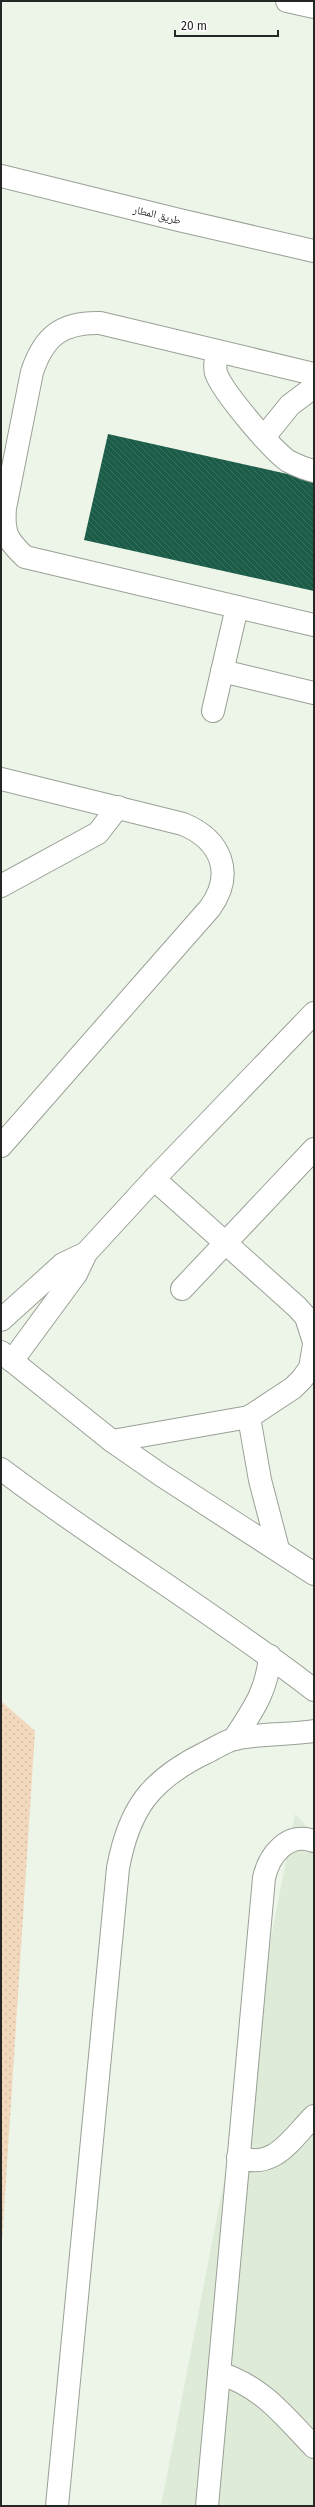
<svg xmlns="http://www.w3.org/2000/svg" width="315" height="2507" viewBox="0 0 315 2507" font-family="'Fira Sans','Noto Naskh Arabic',sans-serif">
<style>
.built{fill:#deebd8}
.grass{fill:url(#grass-dots)}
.building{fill:url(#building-back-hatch)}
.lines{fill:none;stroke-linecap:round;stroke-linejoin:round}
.minor-casing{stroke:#99a095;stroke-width:24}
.major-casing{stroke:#99a095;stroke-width:24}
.minor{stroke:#fff;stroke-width:22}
.major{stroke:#fff;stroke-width:22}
.labels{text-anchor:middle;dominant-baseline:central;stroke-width:4;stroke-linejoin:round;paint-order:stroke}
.street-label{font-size:11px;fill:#242723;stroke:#fff}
</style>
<defs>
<pattern id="grass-dots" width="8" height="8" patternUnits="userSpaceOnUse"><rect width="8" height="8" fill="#f2d9be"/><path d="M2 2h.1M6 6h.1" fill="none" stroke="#cfbaa3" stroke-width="1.8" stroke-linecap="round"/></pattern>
<pattern id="building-back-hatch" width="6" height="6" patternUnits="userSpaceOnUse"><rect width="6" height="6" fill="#1a5c48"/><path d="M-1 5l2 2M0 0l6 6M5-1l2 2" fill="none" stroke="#3b705f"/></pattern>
</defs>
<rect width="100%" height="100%" fill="#edf5e9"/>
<path class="built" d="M295,1814L314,1834V2506H161Z"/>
<path class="grass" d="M1,1701L35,1731L1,2257Z"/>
<path class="building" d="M108,434L314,480V591L84,540Z"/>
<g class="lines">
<defs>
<g id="minor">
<path d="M218,352C216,359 214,365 216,373C222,391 271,449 288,461C296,465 305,469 314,471"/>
<path d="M314,374L100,323C62,322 44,336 32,372L5,508C3,533 7,540 25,557L314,625"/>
<path d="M264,437L290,405L314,387"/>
<path d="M222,671L314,693"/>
<path d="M213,711L237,607"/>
<path d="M1,779L183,824C221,840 235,873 210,908L1,1146"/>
<path d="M1,886L98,833L118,807"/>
<path d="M154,1179L297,1307L306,1317L314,1342"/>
<path d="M182,1289L314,1149"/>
<path d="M1,1320L63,1264L86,1253"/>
<path d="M1,1352L112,1441L161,1475L314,1574"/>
<path d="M12,1361L76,1274L86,1253L154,1179L314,1013"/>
<path d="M249,1417L260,1480L278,1549"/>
<path d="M112,1441L249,1417L293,1388L302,1379L310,1368L314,1345"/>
<path d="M1,1469C103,1546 213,1612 314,1690"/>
<path d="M234,1739C253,1710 267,1691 270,1656"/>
<path d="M238,2157C274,2171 292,2138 314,2116"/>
<path d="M219,2373C263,2387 283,2415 314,2447"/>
<path d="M57,2506L118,1868C129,1809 150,1780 205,1753C214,1749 225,1741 235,1739C260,1733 288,1735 314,1731"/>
<path d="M207,2506L264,1878C269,1855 288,1831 314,1841"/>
</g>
<g id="major">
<path d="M287,1L314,7"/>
<path d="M1,176L179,220L314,251"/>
</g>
</defs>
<use href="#minor" class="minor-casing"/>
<use href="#major" class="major-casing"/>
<use href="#minor" class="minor"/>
<use href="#major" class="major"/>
</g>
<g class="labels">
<g class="street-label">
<text transform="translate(157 215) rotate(14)">طريق المطار</text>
</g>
</g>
<rect width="315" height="2507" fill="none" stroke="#242723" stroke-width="4"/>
<path d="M175 30v6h103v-6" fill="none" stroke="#242723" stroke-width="2"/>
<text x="181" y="30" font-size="12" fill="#242723" stroke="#ffffff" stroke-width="3" paint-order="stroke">20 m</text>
</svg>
